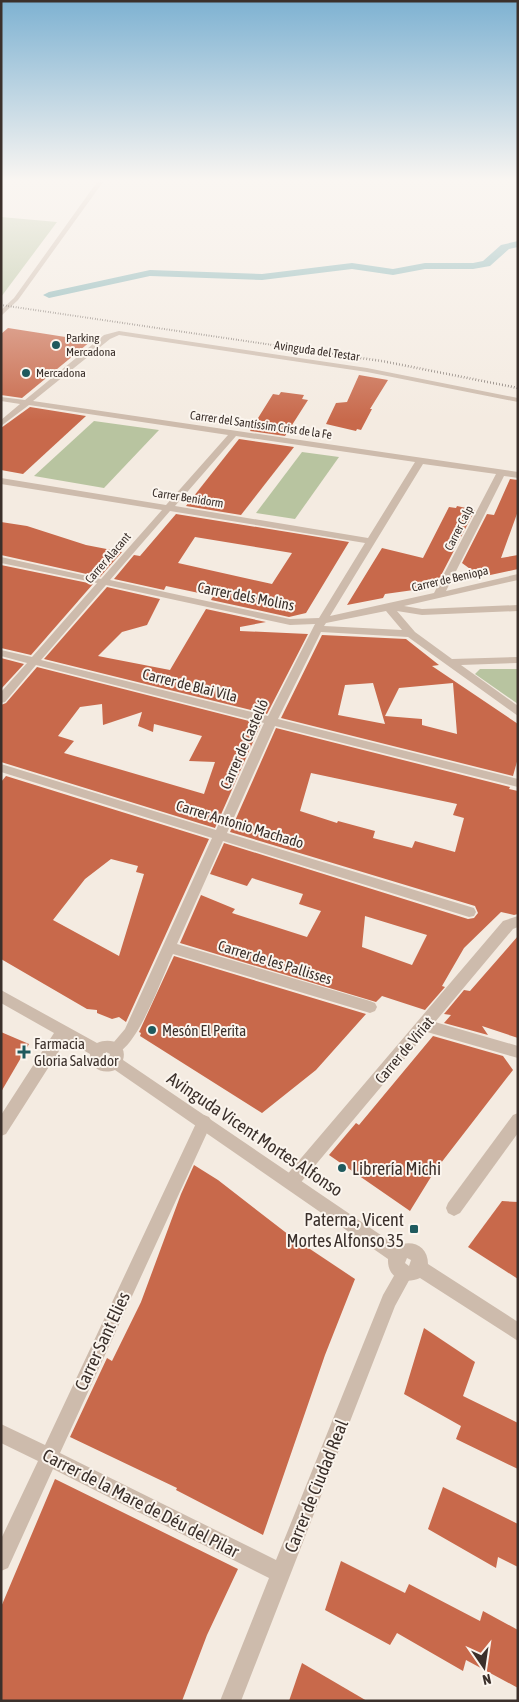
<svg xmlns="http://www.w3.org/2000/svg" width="519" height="1702" viewBox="0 0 519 1702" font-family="'Asap Condensed',sans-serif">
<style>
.green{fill:#b8c4a0}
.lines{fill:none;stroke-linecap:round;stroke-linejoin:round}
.canal{fill:#7fb0b2;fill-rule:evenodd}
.building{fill:#c8694b;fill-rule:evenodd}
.minor{fill:#cdbbac;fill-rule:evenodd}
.tertiary{fill:#cdbbac;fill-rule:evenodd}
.rail-far1{stroke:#3b302b;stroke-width:2;stroke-dasharray:0.5 2;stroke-linecap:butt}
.rail{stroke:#3b302b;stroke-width:2.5;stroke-dasharray:0.5 2.5;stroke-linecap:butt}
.poi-dot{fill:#1f5a5e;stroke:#fbf5ee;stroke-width:2}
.labels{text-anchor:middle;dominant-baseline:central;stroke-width:4;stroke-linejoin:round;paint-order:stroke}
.far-poi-label{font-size:12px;fill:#3b302b;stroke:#fbf5ee;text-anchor:start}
.far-street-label{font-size:12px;fill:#3b302b;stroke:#fbf5ee}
.street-label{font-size:15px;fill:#3b302b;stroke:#fbf5ee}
.poi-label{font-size:15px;fill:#3b302b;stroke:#fbf5ee;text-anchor:start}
.near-street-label{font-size:18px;fill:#3b302b;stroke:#fbf5ee}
.near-poi-label{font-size:18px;fill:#3b302b;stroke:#fbf5ee;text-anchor:start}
</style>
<rect width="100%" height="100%" fill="#f4ebe1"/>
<g class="green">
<path d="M1,217L57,222L1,297Z"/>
<path d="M94,421L159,430L104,488L34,476Z"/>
<path d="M302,452L339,457L295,519L256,513Z"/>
<path d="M480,669H518V704L475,674Z"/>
</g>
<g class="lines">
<path class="canal" d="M518,241V247L509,249L490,266L473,269H425L393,275L352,269L262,280L150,276L49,298L43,295L49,292L150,270L262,274L352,263L393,269L425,263H473L483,261L501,245Z"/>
</g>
<g class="building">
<path d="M8,328L91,341L22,398L1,395V334Z"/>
<path d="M359,375L388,380L370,409H372L361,430L357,429L356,431L326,424L336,403L347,402Z"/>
<path d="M281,392L304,395L302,399L308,400L285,436L250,431L273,394L279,395Z"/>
<path d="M30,407L86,416L23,474L1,470V428Z"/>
<path d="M239,439L294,447L241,515L186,506Z"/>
<path d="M510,479L518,480V511L501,558L518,555V569L481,577L462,563L487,514L494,515Z"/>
<path d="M457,506L475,510L435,587L385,594L383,598L347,605L382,548L423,558L449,507L456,508Z"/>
<path d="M176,514L349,542L306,613L289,617L211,600L213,596L166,586L164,590L114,579L134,555L140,556ZM195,537L292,553L272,584L178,563Z"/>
<path d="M1,522L27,526L86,545L122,552L100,577L1,555Z"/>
<path d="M1,565L93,584L31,655L1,648Z"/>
<path d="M107,587L160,599L147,625L122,632L98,656L108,658L170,670L206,609L266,622L240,627V631L308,634L267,714L44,659Z"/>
<path d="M322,635L406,639L439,665L432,666L518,724V758L513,776L281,718ZM373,683L385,724L338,715L345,685ZM453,683L457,734L422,725V719L385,716L399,688Z"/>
<path d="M1,658L24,664L1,689Z"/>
<path d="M37,667L261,724L215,828L1,762V705L6,703ZM102,704L103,725L142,712L138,726L153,732L154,724L202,736L189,761L215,762L204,794L64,753L74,741L58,736L80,707Z"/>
<path d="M276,728L510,787L509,789L518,791V914L514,915L501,912L464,948L442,986L445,987L425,1010L382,996L376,1002L180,943L201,895L235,909L232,913L307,937L321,911L299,904L303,894L252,878L247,886L210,874L224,843L468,919L474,918L478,913L475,906L230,832ZM311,773L457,804L453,815L464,818L455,852L415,841L412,848L373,838L375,831L338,821L337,823L300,811ZM365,916L427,935L412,965L362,947Z"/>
<path d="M6,776L209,839L126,1022L119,1017L112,1019L97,1013V1010L87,1009L1,959V782ZM111,859L138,866L136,872L144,874L119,956L53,920L85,879Z"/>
<path d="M518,936V1038L482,1026L488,1035L444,1023L451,1015L444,1014L464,990L470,991Z"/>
<path d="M174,956L366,1014L316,1070L262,1113L140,1036L141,1033L139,1032Z"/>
<path d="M1,1032L29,1044L1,1092Z"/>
<path d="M433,1036L503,1056L513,1070L434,1172L410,1211L329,1155L356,1123L359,1125Z"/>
<path d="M194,1165L218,1180L289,1235L355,1279L325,1355L263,1535L176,1490L177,1488L70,1437L107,1358L112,1361L141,1302L181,1194Z"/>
<path d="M502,1201L518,1202V1279L468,1247Z"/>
<path d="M424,1328L475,1362L463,1396L518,1423V1469L456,1439L461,1426L404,1394Z"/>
<path d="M55,1479L238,1569L207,1635L182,1701H1V1607Z"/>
<path d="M443,1487L518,1524V1567L498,1557L496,1568L428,1529Z"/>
<path d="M341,1561L405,1593L409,1584L480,1621L483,1611L518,1630V1688L466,1660L463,1671L397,1633L390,1645L325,1610Z"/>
<path d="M302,1663L367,1701H289Z"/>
</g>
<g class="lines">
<g class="minor">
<path d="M119,331L367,368L518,398V402L367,372L119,335L110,339L33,401L518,472V478L504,476L446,591L518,574V580L404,606L422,609L518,605V611L422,615L397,611L415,632L452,659L518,657V663L461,665L518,706V716L408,637L321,632L278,719L518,779V787L275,726L227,833L474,908L476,912L474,916L469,917L223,841L177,944L370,1001L375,1003L377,1007L375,1011L370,1013L173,954C164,972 133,1062 110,1053L108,1049L125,1029L212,838L1,772V764L216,830L264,723L36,665L5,702L1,703V692L27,663L1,656V650L32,657L97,583L1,563V557L101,579L162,510L1,484V478L166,505L228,435L29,405L1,426V420L20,404L1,401V397L25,400L104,335ZM236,436L415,462L368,538L175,506ZM423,464L496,474L434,593L330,616ZM170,511L365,543L319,618L290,619L110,580ZM106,585L290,625L315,624L268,716L41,660ZM386,611L402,630L324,626L326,623Z"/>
<path d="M518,916V927L513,929L435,1022L518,1046V1058L427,1032L297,1187L291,1189L285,1187L283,1182L285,1177L503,921Z"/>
<path d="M518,1113V1133L460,1213L454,1216L448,1213L446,1208L448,1203L513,1115Z"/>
<path d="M204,1115L209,1117L212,1122L60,1453L276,1560L383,1295L399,1267L405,1265L411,1267L413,1273L395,1306L241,1701H220L269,1578L53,1469L8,1568L1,1571V1539L38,1461L1,1443V1424L45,1445L199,1117Z"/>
</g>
<g class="tertiary">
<path d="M97,182H103L18,300L1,316V310L14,298Z"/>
<path d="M1,990L97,1043C110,1037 128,1043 123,1060L397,1246C412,1239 428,1246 428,1264L518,1322V1341L420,1278C404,1285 387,1278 388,1259L115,1070C102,1075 90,1068 90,1054L66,1040L6,1134L1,1136V1115L54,1033L1,1003ZM106,1052L110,1054L108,1060L104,1058ZM407,1258L411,1260L409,1266L405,1263Z"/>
</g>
<path class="rail-far1" d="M1,305L334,354"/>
<path class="rail" d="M325,353L382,361L518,388"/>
</g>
<linearGradient id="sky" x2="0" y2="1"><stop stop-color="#7eb2d2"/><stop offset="0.43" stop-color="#faf6f2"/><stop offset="1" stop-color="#faf6f2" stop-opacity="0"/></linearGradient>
<rect width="519" height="420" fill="url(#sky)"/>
<g class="poi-dot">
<circle cx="56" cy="345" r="5"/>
<circle cx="26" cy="373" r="5"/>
<circle cx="152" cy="1030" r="5"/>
<path d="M21.5 1044.5h5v5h5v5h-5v5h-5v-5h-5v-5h5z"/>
<circle cx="342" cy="1168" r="5"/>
<rect x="409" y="1224" width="10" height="10" rx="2.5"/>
</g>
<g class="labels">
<g class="far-poi-label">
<text x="66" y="338">Parking<tspan x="66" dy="14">Mercadona</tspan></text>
<text x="36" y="373">Mercadona</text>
</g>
<g class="far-street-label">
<text transform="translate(317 351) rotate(8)">Avinguda del Testar</text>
<text transform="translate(261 425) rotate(8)">Carrer del Santíssim Crist de la Fe</text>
<text transform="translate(188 498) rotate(9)">Carrer Benidorm</text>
<text transform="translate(459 528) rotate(-63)">Carrer Calp</text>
<text transform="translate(108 558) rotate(-49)">Carrer Alacant</text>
<text transform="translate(450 579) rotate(-13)">Carrer de Beniopa</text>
</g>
<g class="street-label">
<text transform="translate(246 596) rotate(11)">Carrer dels Molins</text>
<text transform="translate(190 685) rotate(14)">Carrer de Blai Vila</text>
<text transform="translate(244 744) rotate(-66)">Carrer de Castelló</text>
<text transform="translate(240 824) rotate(17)">Carrer Antonio Machado</text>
<text transform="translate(275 962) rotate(17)">Carrer de les Pallisses</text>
<text transform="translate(404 1050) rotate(-50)">Carrer de Viriat</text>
</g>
<g class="poi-label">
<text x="162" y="1030">Mesón El Perita</text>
<text x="34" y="1043">Farmacia<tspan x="34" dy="17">Gloria Salvador</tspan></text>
</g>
<g class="near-street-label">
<text transform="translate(255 1134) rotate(34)">Avinguda Vicent Mortes Alfonso</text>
<text transform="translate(102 1341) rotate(-65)">Carrer Sant Elies</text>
<text transform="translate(316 1486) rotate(-68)">Carrer de Ciudad Real</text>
<text transform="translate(141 1503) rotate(27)">Carrer de la Mare de Déu del Pilar</text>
</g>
<g class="near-poi-label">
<text x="352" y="1168">Librería Michi</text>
<text x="404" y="1219" text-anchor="end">Paterna, Vicent<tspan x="404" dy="21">Mortes Alfonso 35</tspan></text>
</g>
</g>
<rect width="519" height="1702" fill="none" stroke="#3b302b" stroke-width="5"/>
<g transform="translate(484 1667) rotate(167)" stroke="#fbf5ee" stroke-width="4" paint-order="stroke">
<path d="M0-4L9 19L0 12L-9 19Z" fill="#3b302b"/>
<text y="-8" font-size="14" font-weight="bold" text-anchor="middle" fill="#3b302b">N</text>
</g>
</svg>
